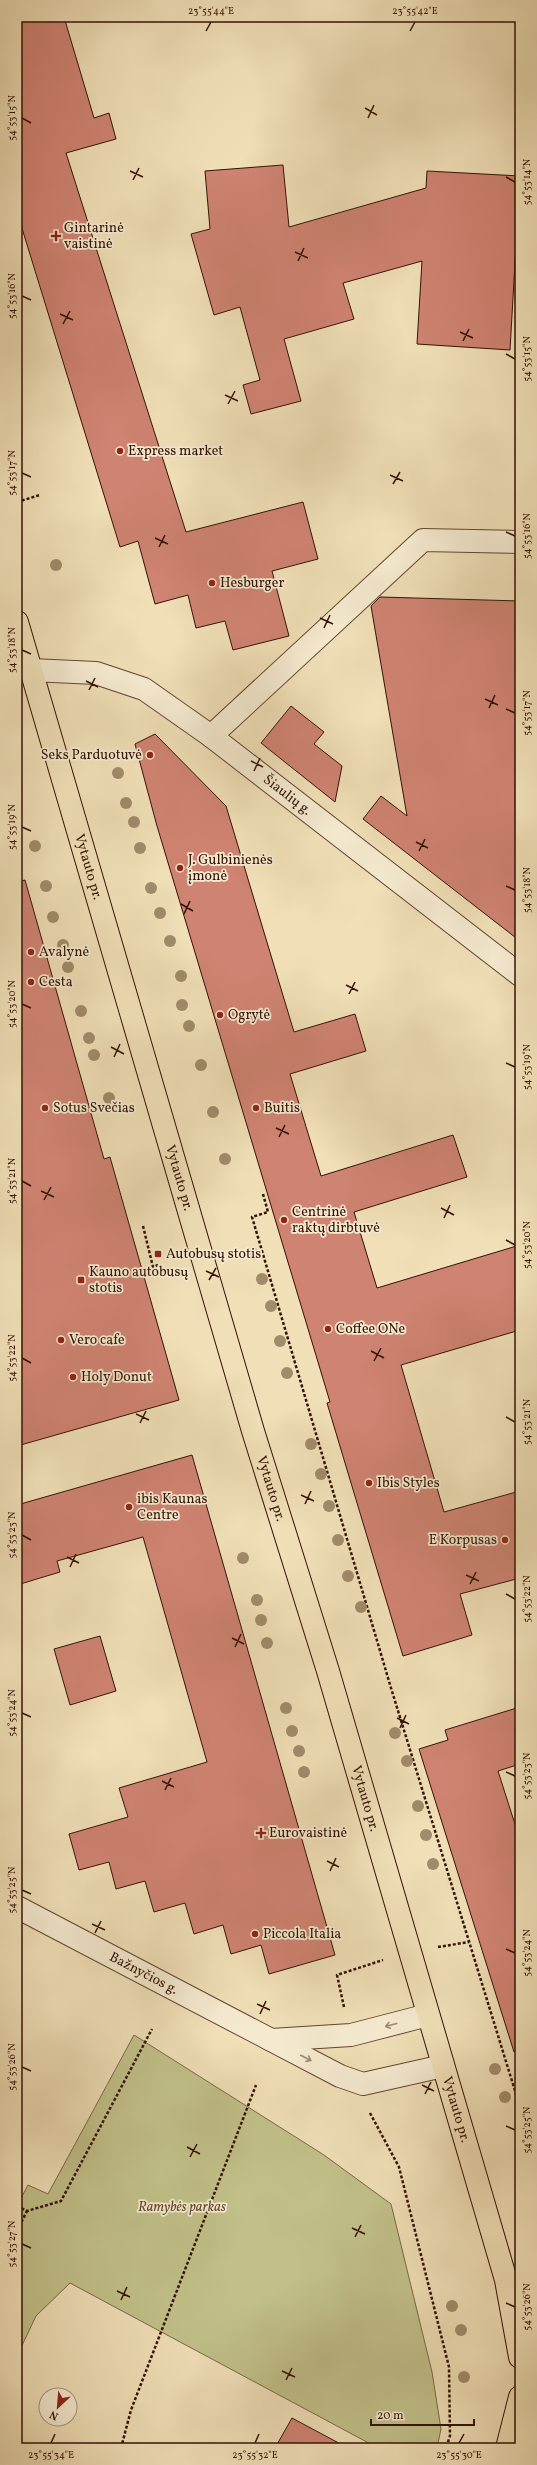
<svg xmlns="http://www.w3.org/2000/svg" width="537" height="2465" viewBox="0 0 537 2465" font-family="Vollkorn,serif">
<style>
.green{fill:#c1c089;stroke:#7a6946}
.building{fill:#cf8372;stroke:#331203}
.lines{fill:none;stroke-linecap:round;stroke-linejoin:round}
.minor-casing{stroke:#624530;stroke-width:24}
.major-casing{stroke:#331203;stroke-width:24}
.path{stroke:#331203;stroke-width:2.5;stroke-dasharray:3 2;stroke-linecap:butt}
.minor{stroke:#f5ead0;stroke-width:22}
.major{stroke:#f0dfb7;stroke-width:22}
.tree{fill:#a08b6a}
.oneway{stroke:#9e8974}
.ticks{fill:none;stroke:#331203;stroke-width:1.5}
.poi-dot{fill:#8f2418;stroke:#f5ead0;stroke-width:1.5}
.labels{text-anchor:middle;dominant-baseline:central;stroke-width:3.5;stroke-linejoin:round;paint-order:stroke}
.poi-label{font-size:14px;fill:#331203;stroke:#f5ead0;text-anchor:start}
.street-label{font-size:14px;fill:#331203;stroke:#f5ead0}
.park-label{font-size:14px;font-style:italic;fill:#5e462b;stroke:#f5ead0}
.neatline{fill:none;stroke:#331203;stroke-width:1.5}
.ticks-label{font-size:10px;text-anchor:middle;fill:#331203}
</style>
<rect width="100%" height="100%" fill="#f0dfb7"/>
<filter id="stains"><feTurbulence type="fractalNoise" baseFrequency=".005" numOctaves="4"/><feColorMatrix values="0 0 0 0 .2 0 0 0 0 .09 0 0 0 0 .02 0 0 0 .5 -.17"/></filter>
<radialGradient id="worn" r=".72"><stop offset=".6" stop-color="#630" stop-opacity="0"/><stop offset="1" stop-color="#630" stop-opacity=".3"/></radialGradient>
<path class="green" d="M134,2035L324,2155L391,2204L432,2372L441,2429L437,2448H378L70,2283L36,2316L17,2356V2206L28,2185L48,2194Z"/>
<g class="building">
<path d="M17,17H64L94,118L109,113L116,139L66,153L186,532L303,502L318,559L272,571L289,636L233,650L225,621L196,628L188,595L155,604L138,541L120,547L17,212Z"/>
<path d="M283,165L289,227L426,188L427,171L520,176L510,350L417,344L422,261L343,283L354,319L284,339L301,401L251,414L243,385L260,380L240,307L214,315L191,234L210,229L205,171Z"/>
<path d="M380,597L520,601V941L363,819L381,796L407,816L371,606Z"/>
<path d="M291,706L324,732L314,744L342,766L335,802L261,743Z"/>
<path d="M155,734L226,806L294,1032L355,1014L366,1051L290,1074L321,1176L453,1135L467,1177L354,1212L377,1288L520,1245V1330L401,1365L444,1512L520,1491V1578L460,1594L472,1635L403,1656L327,1403L330,1402L157,826L135,744Z"/>
<path d="M25,880L104,1159L110,1157L179,1400L17,1446V882Z"/>
<path d="M192,1455L335,1955L269,1974L261,1945L231,1954L223,1925L194,1934L185,1903L154,1912L145,1881L116,1889L109,1862L79,1870L69,1834L128,1817L119,1788L207,1762L143,1537L57,1561L60,1572L17,1585V1505Z"/>
<path d="M100,1636L116,1691L70,1705L54,1649Z"/>
<path d="M520,1707V1764L498,1771L520,1840V2051L514,2052L419,1749L448,1740L445,1730Z"/>
<path d="M292,2418L348,2448H275Z"/>
</g>
<g class="lines">
<defs>
<g id="minor">
<path id="s1" d="M31,670L96,673L144,689L211,736L520,975"/>
<path d="M211,736L423,540L520,542"/>
<path id="s2" d="M17,1907L340,2076L363,2084L443,2066"/>
<path d="M271,2040L351,2035L428,2015"/>
</g>
<g id="major">
<path id="s3" d="M17,622L253,1431L328,1671L506,2280L520,2357"/>
<path d="M507,2448L520,2397"/>
</g>
</defs>
<use href="#minor" class="minor-casing"/>
<use href="#major" class="major-casing"/>
<g class="path">
<path d="M17,502L40,495"/>
<path d="M263,1194L268,1212L252,1217L391,1688L520,2107"/>
<path d="M143,1226L153,1267L158,1265"/>
<path d="M438,1947L469,1942"/>
<path d="M344,2007L337,1975L383,1960"/>
<path d="M370,2113L399,2167L449,2367L450,2436L446,2448"/>
<path d="M17,2206L27,2211L61,2201L152,2029"/>
<path d="M17,2231L27,2211"/>
<path d="M121,2448L131,2410L256,2085"/>
</g>
<use href="#minor" class="minor"/>
<use href="#major" class="major"/>
</g>
<g class="tree">
<circle cx="56" cy="565" r="6"/>
<circle cx="118" cy="773" r="6"/>
<circle cx="126" cy="803" r="6"/>
<circle cx="134" cy="822" r="6"/>
<circle cx="35" cy="846" r="6"/>
<circle cx="140" cy="848" r="6"/>
<circle cx="46" cy="886" r="6"/>
<circle cx="151" cy="888" r="6"/>
<circle cx="160" cy="913" r="6"/>
<circle cx="53" cy="917" r="6"/>
<circle cx="170" cy="941" r="6"/>
<circle cx="63" cy="945" r="6"/>
<circle cx="68" cy="967" r="6"/>
<circle cx="181" cy="976" r="6"/>
<circle cx="182" cy="1005" r="6"/>
<circle cx="81" cy="1011" r="6"/>
<circle cx="189" cy="1026" r="6"/>
<circle cx="89" cy="1038" r="6"/>
<circle cx="94" cy="1055" r="6"/>
<circle cx="201" cy="1065" r="6"/>
<circle cx="109" cy="1098" r="6"/>
<circle cx="213" cy="1112" r="6"/>
<circle cx="225" cy="1159" r="6"/>
<circle cx="253" cy="1254" r="6"/>
<circle cx="262" cy="1279" r="6"/>
<circle cx="271" cy="1306" r="6"/>
<circle cx="280" cy="1341" r="6"/>
<circle cx="287" cy="1373" r="6"/>
<circle cx="311" cy="1444" r="6"/>
<circle cx="321" cy="1474" r="6"/>
<circle cx="329" cy="1506" r="6"/>
<circle cx="338" cy="1540" r="6"/>
<circle cx="243" cy="1558" r="6"/>
<circle cx="348" cy="1576" r="6"/>
<circle cx="257" cy="1600" r="6"/>
<circle cx="361" cy="1607" r="6"/>
<circle cx="261" cy="1620" r="6"/>
<circle cx="267" cy="1643" r="6"/>
<circle cx="286" cy="1708" r="6"/>
<circle cx="292" cy="1731" r="6"/>
<circle cx="395" cy="1733" r="6"/>
<circle cx="299" cy="1751" r="6"/>
<circle cx="407" cy="1761" r="6"/>
<circle cx="304" cy="1772" r="6"/>
<circle cx="418" cy="1806" r="6"/>
<circle cx="426" cy="1835" r="6"/>
<circle cx="433" cy="1864" r="6"/>
<circle cx="495" cy="2069" r="6"/>
<circle cx="505" cy="2097" r="6"/>
<circle cx="452" cy="2306" r="6"/>
<circle cx="461" cy="2330" r="6"/>
<circle cx="464" cy="2377" r="6"/>
</g>
<defs><path id="oneway-shaft" d="M-6 0H5M1.5-3L5.5 0L1.5 3" fill="none" stroke-width="1.6" stroke-linecap="round" stroke-linejoin="round"/></defs>
<g class="oneway">
<use href="#oneway-shaft" transform="translate(391 2025) rotate(165)"/>
<use href="#oneway-shaft" transform="translate(306 2058) rotate(27)"/>
</g>
<path class="ticks" d="M206,31L211,22M410,31L415,22M365,108L377,115M22,118L31,123M368,118L374,105M130,171L143,177M506,177L515,182M133,180L139,168M295,252L308,258M298,261L304,248M22,296L31,300M60,314L73,320M63,324L70,311M460,332L473,338M463,341L469,329M506,354L515,359M225,395L238,401M228,404L235,391M22,473L31,477M390,475L403,481M393,484L400,472M506,532L515,536M155,538L168,544M159,547L165,535M320,618L333,624M324,628L330,615M22,650L31,654M86,681L98,687M89,690L95,678M485,699L498,705M489,708L495,695M506,709L515,713M251,761L263,767M254,771L260,758M22,827L31,831M416,842L428,848M419,851L425,839M506,886L515,890M181,904L193,911M184,914L190,901M346,985L358,991M349,994L355,982M22,1004L31,1008M111,1047L124,1054M114,1057L120,1044M506,1063L515,1067M276,1128L289,1134M279,1137L285,1125M22,1181L31,1186M41,1191L54,1197M44,1200L51,1187M441,1208L454,1215M444,1218L450,1205M506,1240L515,1245M206,1271L219,1277M209,1280L216,1268M371,1351L384,1358M22,1358L31,1363M374,1361L381,1348M136,1414L149,1420M506,1417L515,1422M140,1423L146,1411M301,1495L314,1501M305,1504L311,1491M22,1535L31,1540M67,1557L79,1563M70,1567L76,1554M466,1575L479,1581M470,1584L476,1572M506,1594L515,1599M232,1638L244,1644M235,1647L241,1634M22,1713L31,1717M397,1718L409,1724M400,1728L406,1715M506,1772L515,1776M162,1781L174,1787M165,1790L171,1778M327,1861L339,1867M330,1871L336,1858M22,1890L31,1894M92,1924L105,1930M95,1933L101,1921M506,1949L515,1953M257,2004L270,2010M260,2014L266,2001M22,2067L31,2071M422,2085L434,2091M425,2094L431,2082M506,2126L515,2130M187,2147L200,2154M190,2157L197,2144M352,2228L365,2234M355,2237L361,2225M22,2244L31,2248M117,2291L130,2297M121,2300L127,2287M506,2303L515,2307M282,2371L295,2377M286,2380L292,2368M51,2443L55,2434M255,2443L259,2434M459,2443L464,2434"/>
<g class="poi-dot">
<path d="M54 230h4v4h4v4h-4v4h-4v-4h-4v-4h4z"/>
<circle cx="120" cy="451" r="4"/>
<circle cx="212" cy="583" r="4"/>
<circle cx="150" cy="755" r="4"/>
<circle cx="180" cy="868" r="4"/>
<circle cx="31" cy="952" r="4"/>
<circle cx="31" cy="982" r="4"/>
<circle cx="220" cy="1015" r="4"/>
<circle cx="45" cy="1108" r="4"/>
<circle cx="256" cy="1108" r="4"/>
<circle cx="284" cy="1220" r="4"/>
<rect x="154" y="1250" width="8" height="8" rx="2"/>
<rect x="77" y="1276" width="8" height="8" rx="2"/>
<circle cx="328" cy="1329" r="4"/>
<circle cx="61" cy="1340" r="4"/>
<circle cx="73" cy="1377" r="4"/>
<circle cx="369" cy="1483" r="4"/>
<circle cx="129" cy="1507" r="4"/>
<circle cx="505" cy="1540" r="4"/>
<path d="M259 1827h4v4h4v4h-4v4h-4v-4h-4v-4h4z"/>
<circle cx="255" cy="1934" r="4"/>
</g>
<g class="labels">
<g class="poi-label">
<text x="64" y="228">Gintarinė<tspan x="64" dy="16">vaistinė</tspan></text>
<text x="128" y="451">Express market</text>
<text x="220" y="583">Hesburger</text>
<text x="142" y="755" text-anchor="end">Seks Parduotuvė</text>
<text x="188" y="860">J. Gulbinienės<tspan x="188" dy="16">įmonė</tspan></text>
<text x="39" y="952">Avalynė</text>
<text x="39" y="982">Cesta</text>
<text x="228" y="1015">Ogrytė</text>
<text x="53" y="1108">Sotus Svečias</text>
<text x="264" y="1108">Buitis</text>
<text x="292" y="1212">Centrinė<tspan x="292" dy="16">raktų dirbtuvė</tspan></text>
<text x="166" y="1254">Autobusų stotis</text>
<text x="89" y="1272">Kauno autobusų<tspan x="89" dy="16">stotis</tspan></text>
<text x="336" y="1329">Coffee ONe</text>
<text x="69" y="1340">Vero cafe</text>
<text x="81" y="1377">Holy Donut</text>
<text x="377" y="1483">Ibis Styles</text>
<text x="137" y="1499">ibis Kaunas<tspan x="137" dy="16">Centre</tspan></text>
<text x="497" y="1540" text-anchor="end">E Korpusas</text>
<text x="269" y="1833">Eurovaistinė</text>
<text x="263" y="1934">Piccola Italia</text>
</g>
<g class="street-label">
<text stroke="none"><textPath href="#s1" startOffset="294">Šiaulių g.</textPath></text>
<text stroke="none"><textPath href="#s3" startOffset="255">Vytauto pr.</textPath></text>
<text stroke="none"><textPath href="#s3" startOffset="579">Vytauto pr.</textPath></text>
<text stroke="none"><textPath href="#s3" startOffset="903">Vytauto pr.</textPath></text>
<text stroke="none"><textPath href="#s3" startOffset="1227">Vytauto pr.</textPath></text>
<text stroke="none"><textPath href="#s2" startOffset="143">Bažnyčios g.</textPath></text>
<text stroke="none"><textPath href="#s3" startOffset="1551">Vytauto pr.</textPath></text>
</g>
<g class="park-label">
<text x="182" y="2207">Ramybės parkas</text>
</g>
</g>
<rect width="537" height="2465" fill="none" stroke="#f0dfb7" stroke-width="44"/>
<g transform="translate(58 2407) rotate(206)"><circle r="19" fill="#f5ead0" stroke="#a7947e"/>
<path d="M0-3L7 15L0 10L-7 15Z" fill="#8f2418"/>
<text y="-6" font-size="11" font-weight="bold" text-anchor="middle" fill="#331203">N</text>
</g>
<path d="M371 2419v6h103v-6" fill="none" stroke="#331203" stroke-width="2"/>
<text x="377" y="2419" font-size="12" fill="#331203" stroke="#f5ead0" stroke-width="3" paint-order="stroke">20 m</text>
<rect x="22" y="22" width="493" height="2421" class="neatline"/>
<g class="ticks-label">
<text x="211" y="14">23°55'44"E</text>
<text x="415" y="14">23°55'42"E</text>
<text transform="translate(11 118) rotate(-90)" y="4">54°53'15"N</text>
<text transform="translate(526 182) rotate(-90)" y="4">54°53'14"N</text>
<text transform="translate(11 296) rotate(-90)" y="4">54°53'16"N</text>
<text transform="translate(526 359) rotate(-90)" y="4">54°53'15"N</text>
<text transform="translate(11 473) rotate(-90)" y="4">54°53'17"N</text>
<text transform="translate(526 536) rotate(-90)" y="4">54°53'16"N</text>
<text transform="translate(11 650) rotate(-90)" y="4">54°53'18"N</text>
<text transform="translate(526 713) rotate(-90)" y="4">54°53'17"N</text>
<text transform="translate(11 827) rotate(-90)" y="4">54°53'19"N</text>
<text transform="translate(526 890) rotate(-90)" y="4">54°53'18"N</text>
<text transform="translate(11 1004) rotate(-90)" y="4">54°53'20"N</text>
<text transform="translate(526 1067) rotate(-90)" y="4">54°53'19"N</text>
<text transform="translate(11 1181) rotate(-90)" y="4">54°53'21"N</text>
<text transform="translate(526 1245) rotate(-90)" y="4">54°53'20"N</text>
<text transform="translate(11 1358) rotate(-90)" y="4">54°53'22"N</text>
<text transform="translate(526 1422) rotate(-90)" y="4">54°53'21"N</text>
<text transform="translate(11 1535) rotate(-90)" y="4">54°53'23"N</text>
<text transform="translate(526 1599) rotate(-90)" y="4">54°53'22"N</text>
<text transform="translate(11 1713) rotate(-90)" y="4">54°53'24"N</text>
<text transform="translate(526 1776) rotate(-90)" y="4">54°53'23"N</text>
<text transform="translate(11 1890) rotate(-90)" y="4">54°53'25"N</text>
<text transform="translate(526 1953) rotate(-90)" y="4">54°53'24"N</text>
<text transform="translate(11 2067) rotate(-90)" y="4">54°53'26"N</text>
<text transform="translate(526 2130) rotate(-90)" y="4">54°53'25"N</text>
<text transform="translate(11 2244) rotate(-90)" y="4">54°53'27"N</text>
<text transform="translate(526 2307) rotate(-90)" y="4">54°53'26"N</text>
<text x="51" y="2458">23°55'34"E</text>
<text x="255" y="2458">23°55'32"E</text>
<text x="459" y="2458">23°55'30"E</text>
</g>
<rect width="100%" height="100%" filter="url(#stains)"/>
<rect width="100%" height="100%" fill="url(#worn)"/>
</svg>
